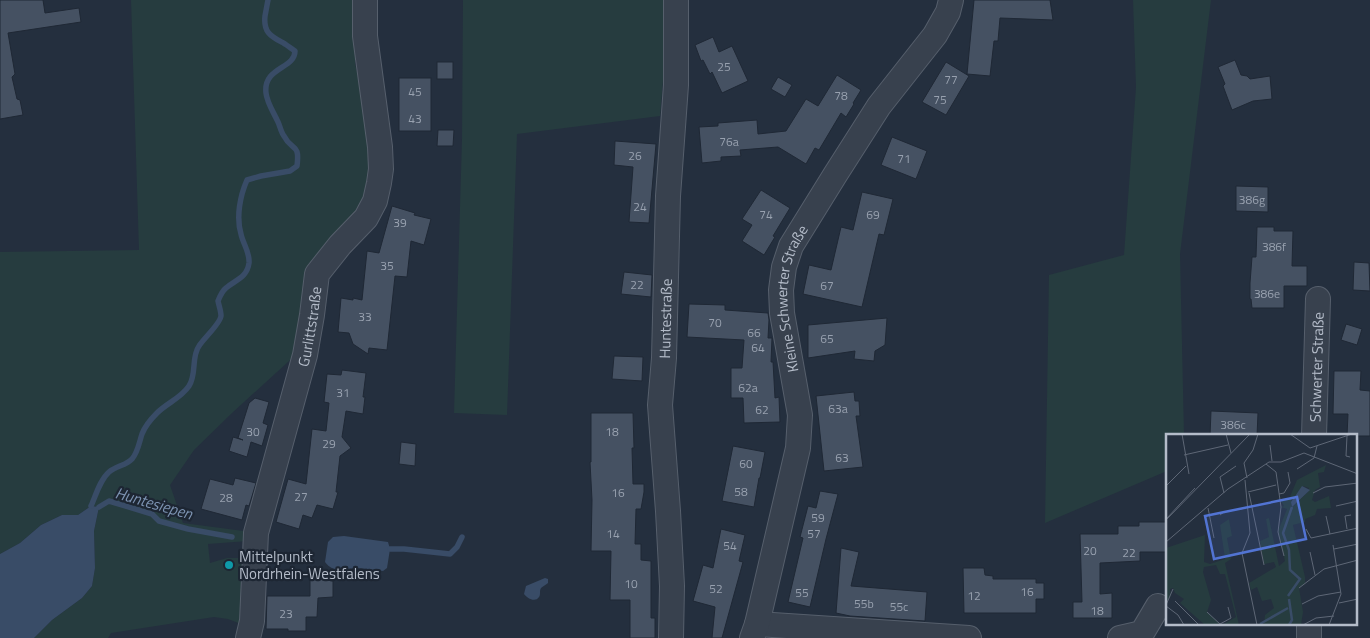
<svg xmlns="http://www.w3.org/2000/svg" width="1370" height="638" viewBox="0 0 1370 638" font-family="'Titillium Web',sans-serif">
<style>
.green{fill:#263c3f}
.water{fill:#394c67}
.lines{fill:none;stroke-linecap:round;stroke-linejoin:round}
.stream{stroke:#394c67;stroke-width:5.5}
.building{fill:#455162;stroke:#1f2835}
.minor-casing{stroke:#565f6c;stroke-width:26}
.minor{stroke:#38414e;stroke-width:24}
.culture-dot{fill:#0f9aa8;stroke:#1d2633;stroke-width:2}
.labels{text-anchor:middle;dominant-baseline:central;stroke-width:4.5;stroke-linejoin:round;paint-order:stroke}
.number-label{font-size:12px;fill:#98a1af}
.street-label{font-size:15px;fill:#b4bcc9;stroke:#1d2633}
.poi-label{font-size:15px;fill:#b4bcc9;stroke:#1d2633;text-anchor:start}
.water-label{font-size:16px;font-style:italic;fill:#7c92b1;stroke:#1d2633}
.inset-river{fill:none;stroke:#394c67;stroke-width:2.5}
.inset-road{fill:none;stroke:#5e6776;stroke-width:1}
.view{fill:#5274d3;fill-opacity:0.15;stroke:#5274d3;stroke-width:2.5}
.inset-edge{fill:none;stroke:#b4bcc9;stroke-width:2.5}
</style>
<rect width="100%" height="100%" fill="#242f3e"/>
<g class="green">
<path d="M131,0H356L355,64L375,148L369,200L312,272L300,351L232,413L194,450L170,485L183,523L251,532L248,541L208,544L210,563L227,558H245L241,624L228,619L214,617L111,633L108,638H34L52,620L82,598L92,586L95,568L94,531L99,507L91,506L78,515H62L41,525L20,543L0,554V252L139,250Z"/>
<path d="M463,0H665L666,45L660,116L517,134L507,415L454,413L462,139Z"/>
<path d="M1133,0H1211L1180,254L1184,435L1168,436L1167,471L1045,523L1049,275L1124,255L1136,87Z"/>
</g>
<g class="water">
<path d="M91,506L99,507L94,531L95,568L92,586L82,598L52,620L34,638H0V554L20,543L41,525L62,515H78Z"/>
<path d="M344,536L388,542L390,549L387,568L383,571C374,570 364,568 355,568C343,569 333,573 325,562L328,542L333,537Z"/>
<path d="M545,578L548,579V583C546,585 543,586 541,588C539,591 541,594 539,597C535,603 527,598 524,594L526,586Z"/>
</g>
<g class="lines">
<g class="stream">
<path d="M91,506C96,495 100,480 109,472C116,466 127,465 132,459C138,452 139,443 142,434C145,426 151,419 157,413C167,403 181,398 189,386C197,374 191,357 199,346C204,338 220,324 221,316C221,311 219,306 218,301C220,296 222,291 226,288C235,280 247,278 249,263C250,252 243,244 241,234C236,217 240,196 247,180L261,176L290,171L297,166C300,142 292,152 284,136C281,132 280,126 278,122C274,113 267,103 266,93C263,67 295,69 295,51C292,49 288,46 285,44C273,37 263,34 265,16C266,11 267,5 268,0"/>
<path d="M99,507L109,501L152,514L159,521L188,529L232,537"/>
<path d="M390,549H404L450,554L457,547L462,537"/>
</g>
</g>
<g class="building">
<path d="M0,0H43L45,13L79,8L81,22L8,33L15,74L12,77L17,99L20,100L23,115L0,119Z"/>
<path d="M974,0H1050L1053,20L1000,18L998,41H994L990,76L967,74Z"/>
<path d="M713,37L719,52L732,46L748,81L722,93L712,72L710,74L703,60L701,61L695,45Z"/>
<path d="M1235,60L1241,75L1247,76L1250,79L1270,76L1272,99L1253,101L1232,110L1223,86L1225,84L1218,67Z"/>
<rect x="437" y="62" width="16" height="17"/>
<path d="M946,62L969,76L946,115L922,102Z"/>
<path d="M837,75L861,90L853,103L854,104L846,117L841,113L819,150L815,148L806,164L778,147L740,150L741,156L721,157V161L702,163L699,127L718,126V123L757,120L758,134L786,131L806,99L818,106Z"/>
<path d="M778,77L792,85L785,97L771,89Z"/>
<rect x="399" y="78" width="32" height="53"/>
<path d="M438,130H454L453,146H437Z"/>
<path d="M892,137L927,151L916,179L881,165Z"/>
<path d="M615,141L656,144L649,223L629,222L633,167L614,165Z"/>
<path d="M1236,186L1268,187V212L1236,211Z"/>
<path d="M761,190L790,208L773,236L775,237L764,255L742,241L752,225L742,219Z"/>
<path d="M862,192L893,199L884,235L879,234L862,307L803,294L809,265L831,270L841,227L853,230Z"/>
<path d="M392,206L415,213L414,215L431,219L424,245L411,241L407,277L395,276L387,350L369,348L368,354L353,344L349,333L338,332L341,298L353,300V298L362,300L367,251L379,253Z"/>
<path d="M1257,227H1274V231H1293L1292,266H1307V286H1284V308H1252L1251,299H1250V283L1252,257H1256Z"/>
<path d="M1354,262L1369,263L1370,291L1353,290Z"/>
<path d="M624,272L652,275L651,297L621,294Z"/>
<path d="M689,304L725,305V310L768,313L769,320L768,338H772L771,362H773L775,398L779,397L780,422L744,423L743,398H731V368H742L744,340L687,337Z"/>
<path d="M887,318L885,345L875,351L874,361L854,359L855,351L808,358V325Z"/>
<path d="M1346,324L1362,329L1357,345L1341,340Z"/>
<path d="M614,356L643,357L642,381L612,379Z"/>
<path d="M342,370L366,373L363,397H365L363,414L346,411L342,437L351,448L340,456L336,492H338L333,509L317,505L312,518L303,515L299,529L276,522L288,479L306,484L312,429L326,431L329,403L324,402L327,374L341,375Z"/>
<path d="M1334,371H1361L1360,390L1370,391V436H1347L1348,414H1333Z"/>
<path d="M854,392L855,401H859L860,416H856L863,467L824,471L816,396Z"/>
<path d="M255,398L269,402L263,423L268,425L262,446L251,442L247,457L229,451L233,437L243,440L238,438L249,403Z"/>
<path d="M1211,411L1258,413L1257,436H1210Z"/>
<path d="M591,413H633L634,448H632L633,484H644V492L641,509H636L635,544H641V560L651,561V618H655V638H630V600H610L611,551H591L592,500L590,462H591Z"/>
<path d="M401,442L416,444L415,466L399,464Z"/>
<path d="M733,446L765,452L760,478H759L754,507L722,501Z"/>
<path d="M235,478L256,483L249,506L246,505L242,520L201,509L210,479L233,485Z"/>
<path d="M820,491L838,494L826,539L810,607L788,602L803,538L800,537L808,506L816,508Z"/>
<path d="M1139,522H1168V552H1140V561L1100,563V594L1112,593V618H1073V602H1082L1080,534H1118V526H1139Z"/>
<path d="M721,529L745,535L739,561L743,562L722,638H712L715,607L693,601L703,565L713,568Z"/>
<path d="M841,548L859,552L851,586L927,592L925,621L850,616L836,613Z"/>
<path d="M963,568H984L985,575L993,576V579H1036V583H1044V599H1036V613H964Z"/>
<path d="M310,578H326V580L333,581V597L318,598L317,617H306V631H288V629H266L267,596H310Z"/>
</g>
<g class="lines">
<defs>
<g id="minor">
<path id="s1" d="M1314,436L1318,299"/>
<path d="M757,624L969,638"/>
<path id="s2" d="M248,638L252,621L256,533L305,355L312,315L317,274L340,245L366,218L375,201L379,183L381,169L380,147L365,36V0"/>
<path id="s3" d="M671,638L672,586L668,511L660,405L664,358L668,196L676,85V0"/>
<path id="s4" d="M752,638L757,624L798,448L800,415L782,313L781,290L784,267L791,246L835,175L879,106L935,35L948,12L951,0"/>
<path d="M1120,638L1142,633L1158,606"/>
<path d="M1309,638V624"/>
</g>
</defs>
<use href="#minor" class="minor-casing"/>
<use href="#minor" class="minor"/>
</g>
<circle class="culture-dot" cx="229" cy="565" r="5"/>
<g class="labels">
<g class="number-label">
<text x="724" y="66">25</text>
<text x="951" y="79">77</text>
<text x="415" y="91">45</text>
<text x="841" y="95">78</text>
<text x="940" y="99">75</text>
<text x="415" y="118">43</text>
<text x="729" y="141">76a</text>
<text x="635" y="155">26</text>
<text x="904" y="158">71</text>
<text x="1252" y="199">386g</text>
<text x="640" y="206">24</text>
<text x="766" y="214">74</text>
<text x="873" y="214">69</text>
<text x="400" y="222">39</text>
<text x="1274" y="246">386f</text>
<text x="387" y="265">35</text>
<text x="637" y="284">22</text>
<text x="827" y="285">67</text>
<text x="1267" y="293">386e</text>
<text x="365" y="316">33</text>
<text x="715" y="322">70</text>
<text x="754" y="332">66</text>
<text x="827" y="338">65</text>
<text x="758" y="347">64</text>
<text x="748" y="387">62a</text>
<text x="343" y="392">31</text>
<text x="838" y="408">63a</text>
<text x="762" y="409">62</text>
<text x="1233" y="424">386c</text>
<text x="253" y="431">30</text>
<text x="612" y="431">18</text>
<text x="329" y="443">29</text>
<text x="842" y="457">63</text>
<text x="746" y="463">60</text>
<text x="741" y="491">58</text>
<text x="618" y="492">16</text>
<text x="301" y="496">27</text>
<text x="226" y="497">28</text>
<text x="818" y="517">59</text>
<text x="613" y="533">14</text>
<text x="814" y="533">57</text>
<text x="730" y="545">54</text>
<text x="1090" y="550">20</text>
<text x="1129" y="552">22</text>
<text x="631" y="583">10</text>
<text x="716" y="588">52</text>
<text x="1027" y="591">16</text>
<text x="802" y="592">55</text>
<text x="974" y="595">12</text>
<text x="864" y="603">55b</text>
<text x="899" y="606">55c</text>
<text x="1097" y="610">18</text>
<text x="286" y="613">23</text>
</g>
<g class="street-label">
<text stroke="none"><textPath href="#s4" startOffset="348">Kleine Schwerter Straße</textPath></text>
<text stroke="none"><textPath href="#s3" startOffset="320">Huntestraße</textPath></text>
<text stroke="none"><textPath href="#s2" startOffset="319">Gurlittstraße</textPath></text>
<text stroke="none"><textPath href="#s1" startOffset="69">Schwerter Straße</textPath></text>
</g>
<g class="poi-label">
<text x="239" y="556">Mittelpunkt<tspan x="239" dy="17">Nordrhein-Westfalens</tspan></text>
</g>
<g class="water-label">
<text transform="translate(154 503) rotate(16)">Huntesiepen</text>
</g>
</g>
<g transform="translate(1166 434)">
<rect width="191" height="191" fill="#242f3e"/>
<path d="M160,31L158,38L152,39L154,53L149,56L146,66L149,68L163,62L165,74L151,75L149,81L139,85V88L127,91L139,143V149L133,154L137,178L135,191H98L99,181L108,174L105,165L96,167L91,153L85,156L83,149L110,133L108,128L98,130L94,107L103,103L100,85L103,84L113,132L119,127L112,97L121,75L115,73L118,72L115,67L123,65L131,46ZM137,52L143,54L142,58L126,73L125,67ZM63,85L66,102L61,104L65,125L59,129L73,191H56L70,183L59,140H54L50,131L38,133L37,138L45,166L41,178L55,191H39L14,169L18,165L9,159L7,154L4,155L5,162L0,168V114L39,101L38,128L44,130L59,125L54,91Z" fill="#263c3f" fill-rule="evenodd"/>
<path d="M136,52L144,56L126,73L125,68Z" fill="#394c67"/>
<path class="inset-river" d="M122,162L134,145L124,136L123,116L117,99L126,73M123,165L126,186L123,191M94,190L122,174"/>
<path class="inset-road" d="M16,0L23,40M60,0L65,19M124,0L144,14L186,0M181,2L180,22L184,23M104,11L106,27M18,21L62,11M100,30L110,38L115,73L112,98L118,122M131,35L148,24L151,12M81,44L78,29L87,16L92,0M79,46L84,99L76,119L91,191M0,52L20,32M82,58L110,51M58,59L54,43L70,32M83,59L98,131M147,59L159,53L192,49M113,60L118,59L124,49L122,38M170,72L192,67M42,74L48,104M54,81L58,78L80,74M160,82L164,100M1,84L29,54M0,86L84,0M140,95L145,104L192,94M181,95L179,82L185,81M0,108L62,55L103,28H115L138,19L192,40M168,115L192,110M144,118L149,141M133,154L158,135L192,126M9,167L33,191M173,169L192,165M136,170L152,162L175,158M0,171L7,155M0,172L12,181L18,191M41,178L55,191M54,190L65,184L62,173M137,191L150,184L168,182M163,191L175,160L167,111"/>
<path class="view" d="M131,63L140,105L48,125L39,82Z"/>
<rect width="191" height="191" class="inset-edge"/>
</g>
</svg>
